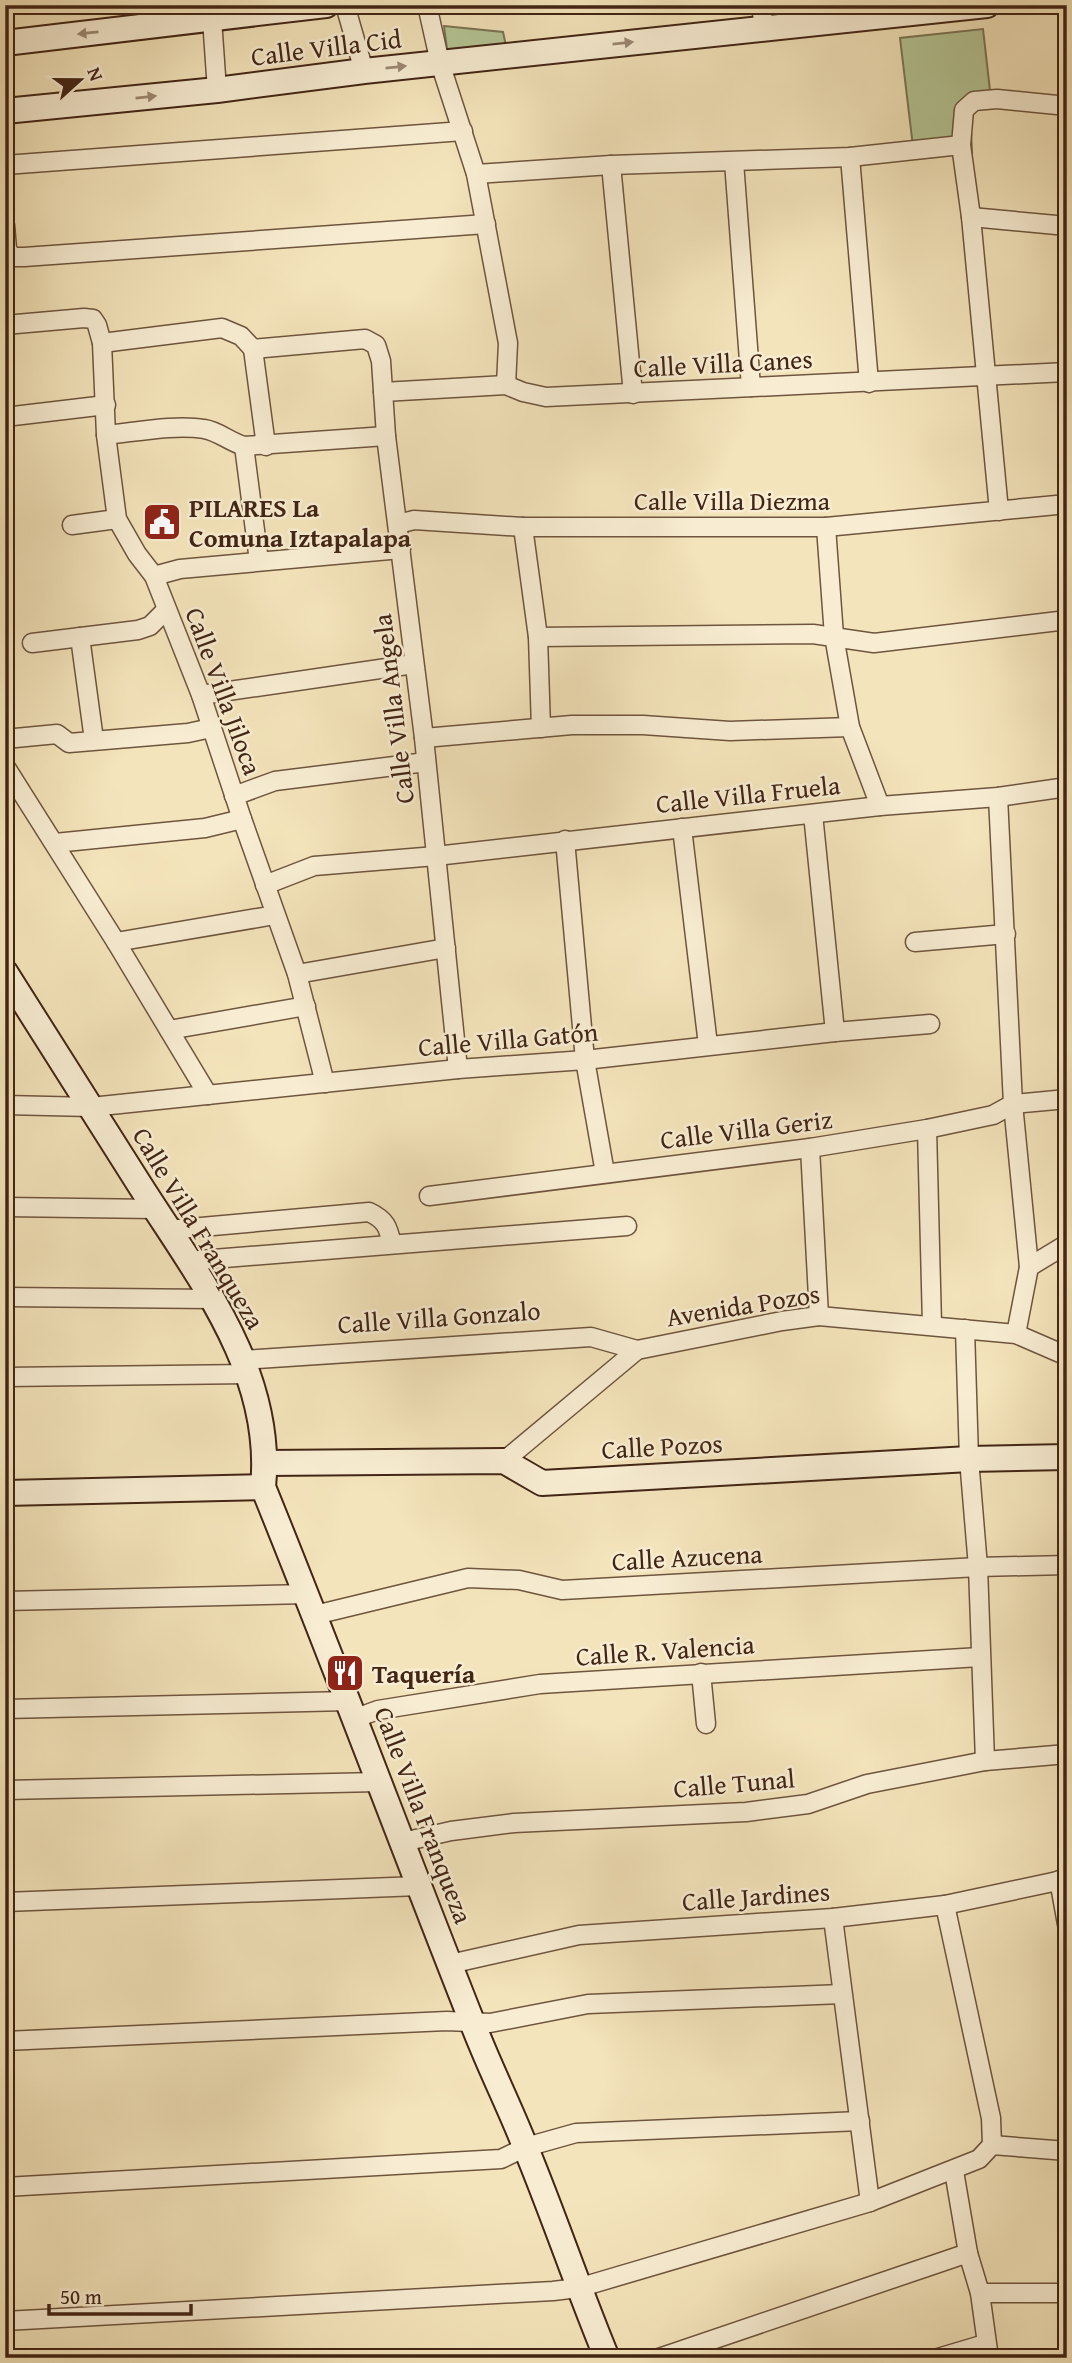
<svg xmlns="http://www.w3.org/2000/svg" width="1072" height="2363" viewBox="0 0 1072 2363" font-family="'Gentium Book Plus',serif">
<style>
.green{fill:#b5c595;stroke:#7b7555;stroke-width:2}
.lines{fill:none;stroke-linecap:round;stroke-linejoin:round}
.street-casing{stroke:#6e553e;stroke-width:21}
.secondary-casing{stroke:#412515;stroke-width:28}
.street{stroke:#f8edd3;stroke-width:18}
.secondary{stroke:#f8edd3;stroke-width:24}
.oneway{fill:#9c8974}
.labels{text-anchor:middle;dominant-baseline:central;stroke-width:5;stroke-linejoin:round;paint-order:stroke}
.street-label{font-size:26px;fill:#412515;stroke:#f8edd3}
.poi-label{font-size:26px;font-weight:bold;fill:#412515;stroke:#f8edd3;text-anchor:start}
</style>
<rect width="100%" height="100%" fill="#f4e4bb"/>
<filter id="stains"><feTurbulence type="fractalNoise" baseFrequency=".00286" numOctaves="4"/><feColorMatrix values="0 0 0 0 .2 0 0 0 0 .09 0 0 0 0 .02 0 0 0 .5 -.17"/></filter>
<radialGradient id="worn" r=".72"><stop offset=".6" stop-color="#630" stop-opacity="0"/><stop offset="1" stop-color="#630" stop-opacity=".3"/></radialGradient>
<g class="green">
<path d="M444,26L503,32L510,64L450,73Z"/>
<path d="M983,29L992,108L970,107L972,153L914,155L900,38Z"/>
</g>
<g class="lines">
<defs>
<g id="street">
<path d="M211,5L217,90"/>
<path d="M345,5L364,71"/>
<path d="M427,5L440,63L476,174L508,343L506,385"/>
<path d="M761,5L764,28"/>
<path d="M850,157L869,383"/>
<path d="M734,162L751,387"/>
<path d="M5,165L463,131"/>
<path d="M611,165L633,394"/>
<path d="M476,174L611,165L850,157L961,145"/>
<path d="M971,217L1067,226"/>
<path d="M5,225L7,249L12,257H24L486,224"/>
<path d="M5,325L84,318L93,319L97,325L102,343L106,435L117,519L137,554L154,576L201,695L242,819L297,974L325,1083"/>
<path d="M102,343L222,328L241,336L253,349L365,339L376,345L381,361L386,436L424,738L458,1069"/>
<path d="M253,349L266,446"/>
<path d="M383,392L506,385L523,392L546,397L1067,372"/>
<path d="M5,417L106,405"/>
<path d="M106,435C136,432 176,424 204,429C218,431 230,442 244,446L386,436"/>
<path d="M244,446L259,561"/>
<path d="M999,511L971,217L961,145L964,110L974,101L997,99L1067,106"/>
<path d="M398,524L414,520L523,527H826L1067,504"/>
<path d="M72,525L117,519"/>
<path d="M523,527L538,637L541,728"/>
<path d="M826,527L834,636L850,727L880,806"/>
<path d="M154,576L180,569L401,549"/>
<path d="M80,637L94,740"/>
<path d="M538,637L813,634L874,643L1067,620"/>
<path d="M32,643L138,630L150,626L166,610"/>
<path d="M201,695L414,664"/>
<path d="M424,738L572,725H643L730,731L850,727"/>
<path d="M5,739L57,734L69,743L188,733L211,728"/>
<path d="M5,766L116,942L208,1095"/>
<path d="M234,796L275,781L426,762"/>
<path d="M998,797L1013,1104L1029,1267L1016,1334"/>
<path d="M813,814L835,1032"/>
<path d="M682,828L708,1045"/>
<path d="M565,840L585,1060L605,1173"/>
<path d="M55,843L205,828L242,819"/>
<path d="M265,885L314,866L436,856L880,806L998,797L1067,787"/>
<path d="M116,942L275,915"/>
<path d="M915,942L1006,934"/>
<path d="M297,974L446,948"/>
<path d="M169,1030L306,1006"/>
<path d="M5,1105L91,1107L458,1069L585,1060L835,1032L930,1024"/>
<path d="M927,1129L932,1325"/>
<path d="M810,1148L819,1316"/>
<path d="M429,1196L810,1148L927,1129L993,1115L1013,1104L1067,1099"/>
<path d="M5,1207L155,1209"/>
<path d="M168,1230L369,1212C386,1220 388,1227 392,1244"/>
<path d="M188,1261L627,1226"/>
<path d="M1029,1267L1067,1244"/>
<path d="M5,1297L212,1299"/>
<path d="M965,1329L969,1459L978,1567L985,1761"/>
<path d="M243,1360L591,1337L637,1350"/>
<path d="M5,1377L249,1374"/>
<path d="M504,1461L637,1350L782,1321L819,1316L1016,1334L1067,1356"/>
<path d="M5,1601L307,1594"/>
<path d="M315,1615L468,1578L519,1580L562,1590L978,1567L1067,1565"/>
<path d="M701,1673L706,1724"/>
<path d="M5,1709L348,1701"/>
<path d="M356,1718L378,1710L540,1684L980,1657"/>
<path d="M5,1790L378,1782"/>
<path d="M403,1842L451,1831L514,1823L746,1812L808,1804L867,1784L985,1761L1067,1754"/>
<path d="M1059,1880L1067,1924"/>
<path d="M5,1902L419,1886"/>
<path d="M945,1905L991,2118L992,2145"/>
<path d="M833,1918L870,2202"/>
<path d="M450,1964L579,1935L833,1918L945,1905L1067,1879"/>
<path d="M5,2041L447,2021L490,2023L588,2004L842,1994"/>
<path d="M954,2171L968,2253L980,2293L989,2358"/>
<path d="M5,2187L501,2159L526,2147L576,2133L860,2121"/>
<path d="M980,2293H1067"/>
<path d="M5,2321L553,2291L578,2288L870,2202L979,2159L992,2145L1067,2151"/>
<path d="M659,2358L968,2253"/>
<path d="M938,2358L985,2344"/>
</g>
<g id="secondary">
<path d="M5,43L326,5"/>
<path d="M5,111L217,90L364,71L987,5"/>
<path d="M5,972C49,1041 93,1110 136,1179C195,1273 275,1370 263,1487C335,1664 401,1842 471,2019C487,2062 508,2103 525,2146C554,2216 578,2288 607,2358"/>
<path d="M266,1463L504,1461L542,1483L969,1459L1067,1457"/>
<path d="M5,1493L263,1487"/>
</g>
</defs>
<use href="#street" class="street-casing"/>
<use href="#secondary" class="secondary-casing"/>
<use href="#street" class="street"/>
<use href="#secondary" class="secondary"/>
</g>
<defs><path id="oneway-solid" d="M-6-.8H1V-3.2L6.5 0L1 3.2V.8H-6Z" transform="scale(1.75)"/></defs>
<g class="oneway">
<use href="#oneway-solid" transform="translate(88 33) rotate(174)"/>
<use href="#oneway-solid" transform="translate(623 43) rotate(-6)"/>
<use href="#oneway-solid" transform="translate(396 67) rotate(-6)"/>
<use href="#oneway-solid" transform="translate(146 97) rotate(-6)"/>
</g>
<defs>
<symbol id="civic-square" viewBox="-11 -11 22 22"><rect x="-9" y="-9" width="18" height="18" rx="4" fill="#8f2418" stroke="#f8edd3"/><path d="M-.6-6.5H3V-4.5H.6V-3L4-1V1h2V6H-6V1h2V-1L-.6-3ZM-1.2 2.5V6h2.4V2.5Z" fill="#fff"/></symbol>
<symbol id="restaurant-square" viewBox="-11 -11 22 22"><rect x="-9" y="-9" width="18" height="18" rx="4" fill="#8f2418" stroke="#f8edd3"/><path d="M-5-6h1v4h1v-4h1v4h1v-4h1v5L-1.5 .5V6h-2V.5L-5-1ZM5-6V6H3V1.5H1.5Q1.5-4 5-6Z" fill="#fff"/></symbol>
</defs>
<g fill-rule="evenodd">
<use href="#civic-square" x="140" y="500" width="44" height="44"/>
<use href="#restaurant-square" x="323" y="1651" width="44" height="44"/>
</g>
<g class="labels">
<g class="street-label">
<text transform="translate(326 47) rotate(-7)">Calle Villa Cid</text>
<text transform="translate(723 363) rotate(-3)">Calle Villa Canes</text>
<text x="732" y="500">Calle Villa Diezma</text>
<text transform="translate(224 691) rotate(70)">Calle Villa Jiloca</text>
<text transform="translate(393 709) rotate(-97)">Calle Villa Angela</text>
<text transform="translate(748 794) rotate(-6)">Calle Villa Fruela</text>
<text transform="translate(508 1039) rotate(-5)">Calle Villa Gatón</text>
<text transform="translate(746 1129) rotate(-7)">Calle Villa Geriz</text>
<text transform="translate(199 1228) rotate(59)">Calle Villa Franqueza</text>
<text transform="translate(743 1305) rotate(-9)">Avenida Pozos</text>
<text transform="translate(439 1317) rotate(-4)">Calle Villa Gonzalo</text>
<text transform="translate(662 1446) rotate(-3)">Calle Pozos</text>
<text transform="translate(687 1557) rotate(-3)">Calle Azucena</text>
<text transform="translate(665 1650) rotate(-4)">Calle R. Valencia</text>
<text transform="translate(734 1783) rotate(-5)">Calle Tunal</text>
<text transform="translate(424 1815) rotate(69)">Calle Villa Franqueza</text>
<text transform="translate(756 1896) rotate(-4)">Calle Jardines</text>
</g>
<g class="poi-label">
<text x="189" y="507">PILARES La<tspan x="189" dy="30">Comuna Iztapalapa</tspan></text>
<text x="372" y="1673">Taquería</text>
</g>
</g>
<rect width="1072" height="2363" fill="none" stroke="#f4e4bb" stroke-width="28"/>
<rect x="7" y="7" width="1058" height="2349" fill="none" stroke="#412515" stroke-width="3.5"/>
<rect x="14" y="14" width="1044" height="2335" fill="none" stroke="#412515" stroke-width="2"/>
<g transform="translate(80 80) rotate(69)" stroke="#f8edd3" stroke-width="5" paint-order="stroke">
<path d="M0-5L12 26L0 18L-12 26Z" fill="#412515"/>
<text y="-10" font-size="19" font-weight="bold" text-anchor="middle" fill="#412515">N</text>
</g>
<path d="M49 2304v10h142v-10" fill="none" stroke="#412515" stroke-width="3.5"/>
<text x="60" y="2304" font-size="21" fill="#412515" stroke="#f8edd3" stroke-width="5" paint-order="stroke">50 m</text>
<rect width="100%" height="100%" filter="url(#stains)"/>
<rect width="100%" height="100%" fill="url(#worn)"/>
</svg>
